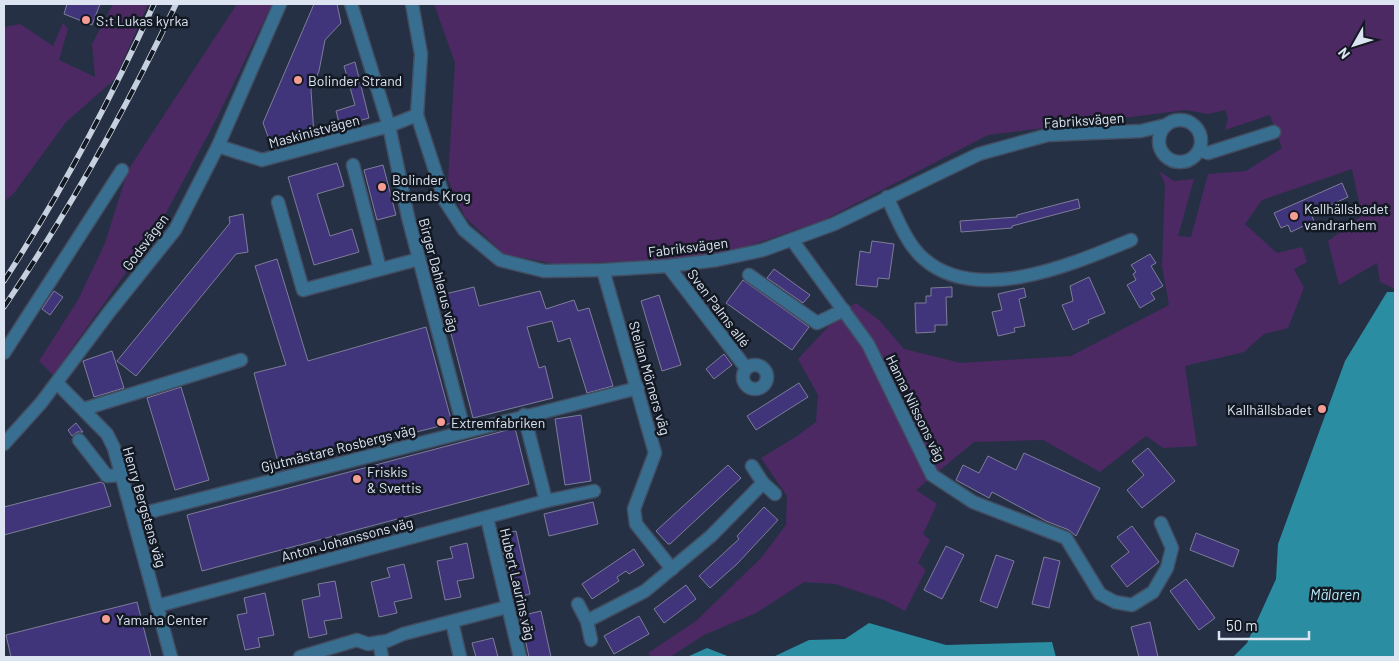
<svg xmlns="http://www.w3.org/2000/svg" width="1399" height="661" viewBox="0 0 1399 661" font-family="Barlow,sans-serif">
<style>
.green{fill:#4d2963}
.water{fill:#2a8da1}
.building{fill:#40347b;stroke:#7e7d98}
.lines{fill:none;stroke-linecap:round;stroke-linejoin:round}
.minor-casing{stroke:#424d61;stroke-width:15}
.minor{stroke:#386f91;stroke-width:12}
.rail-casing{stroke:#c7d0df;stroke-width:5.5}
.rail{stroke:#131922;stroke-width:4;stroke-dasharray:11;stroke-linecap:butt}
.poi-dot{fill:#f59c95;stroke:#131922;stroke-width:2}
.labels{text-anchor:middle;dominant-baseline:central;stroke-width:5;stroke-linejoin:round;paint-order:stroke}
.poi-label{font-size:14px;fill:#dce4f2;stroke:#131922;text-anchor:start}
.street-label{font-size:14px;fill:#dce4f2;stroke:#131922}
.water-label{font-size:15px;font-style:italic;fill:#b6ecf9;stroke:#131922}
</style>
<rect width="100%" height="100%" fill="#253045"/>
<g class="green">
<path d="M113,4H148L115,79L66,122L14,193L4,202V27L20,24L53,46L63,23L68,29L59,60L95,77L92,44Z"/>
<path d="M237,4H272L217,118L159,226L53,375L39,361L78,300L105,243L128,170Z"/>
<path d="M434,4H1395V289L1380,282L1377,263L1339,285L1328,241L1362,216L1352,169L1262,200L1245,224L1277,253L1302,247L1307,262L1294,269L1304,288L1288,328L1264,334L1244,352L1185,366L1197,446L1163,448L1146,436L1100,472L1043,440L974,442L916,490L937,504L923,534L930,540L918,563L926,570L905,611L884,600L835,584L804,582L756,613L704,635L670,657H652L648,653L696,621L761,558L786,525L787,496L761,458L797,436L816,422L818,395L798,359L844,310L856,303L880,321L904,349L961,363L1071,356L1169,305L1162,266L1165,184L1159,171L1174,181L1194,179L1178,236L1191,237L1208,174L1246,171L1282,148L1270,115L1225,130L1228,118L1225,110L1208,114L1186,110L988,135L824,220L714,258L555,264L504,254L465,217L448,180L455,63Z"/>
</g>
<g class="water">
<path d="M1387,292H1395V657H1233L1247,643L1276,579L1278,544L1345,361Z"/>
<path d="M869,623L946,645L1052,642L1056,657H773L809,640L845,639Z"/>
<path d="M707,648L730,657H687Z"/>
</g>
<g class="building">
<path d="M67,4H100L92,25L64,14Z"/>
<path d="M314,4H337L341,23L325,40L319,71L311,90L314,135L272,147L263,123Z"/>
<path d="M355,62L369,118L340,126L336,111L355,105L344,66Z"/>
<path d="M337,163L344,186L317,194L330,236L352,229L359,252L314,265L288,177Z"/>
<path d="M383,165L396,215L377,220L364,170Z"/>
<path d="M1342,183L1348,197L1311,214L1314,221L1291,232L1288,225L1281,228L1274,213Z"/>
<path d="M1078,199L1080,208L1012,226V228L961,232L960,221L1017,217V215Z"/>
<path d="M243,214L248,252L236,254L136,376L117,361L230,223L229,217Z"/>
<path d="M872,241L894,244L889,279L878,278L877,287L856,285L860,251L870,253Z"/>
<path d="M1150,254L1156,263L1151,266L1163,286L1151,293L1155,299L1140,308L1127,285L1136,280L1133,274L1136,272L1131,265Z"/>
<path d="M277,259L308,361L426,327L452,423L337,452L280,470L254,373L286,365L255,266Z"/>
<path d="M774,269L810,295L803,303L767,278Z"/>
<path d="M1089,277L1105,313L1088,320L1089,323L1073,330L1062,305L1073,301L1070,286Z"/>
<path d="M743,280L809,327L792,350L726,303Z"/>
<path d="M474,287L479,306L540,291L546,309L574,300L578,311L589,308L613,386L587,393L570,338L558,342L552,321L527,327L539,368L545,366L553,398L473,418L441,295Z"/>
<path d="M952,287V297H946L947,325H935V332L916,333L915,303H926V296H931V288Z"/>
<path d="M1024,288L1026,297L1019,299L1025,326L1014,328L1015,332L998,336L992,312L1002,310L998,294Z"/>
<path d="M54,291L63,297L50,315L42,309Z"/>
<path d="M659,295L681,365L662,371L641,301Z"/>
<path d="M112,351L124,388L94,397L83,361Z"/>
<path d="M724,354L732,365L714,379L706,369Z"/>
<path d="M799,383L808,397L756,430L747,416Z"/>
<path d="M181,387L209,480L175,490L147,398Z"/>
<path d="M581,415L591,481L565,485L555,419Z"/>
<path d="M76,423L83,432H77L72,436L68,430Z"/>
<path d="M515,428L529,484L202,571L187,515Z"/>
<path d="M1148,448L1175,481L1142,508L1127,490L1144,475L1132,461Z"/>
<path d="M1024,453L1100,488L1076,536L1069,530L1046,521L992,492L989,498L956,480L963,465L979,473L988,456L1016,470Z"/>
<path d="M728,465L741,478L670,544H668L656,531Z"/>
<path d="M101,482L104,484L111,506L4,535V507Z"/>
<path d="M593,502L598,524L549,536L544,514Z"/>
<path d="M764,507L778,520L737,564L710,588L699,576L739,539L737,536Z"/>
<path d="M1132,526L1159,562L1127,587L1111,566L1129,552L1117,537Z"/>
<path d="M516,531L530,594L514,598L499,535Z"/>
<path d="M1196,533L1239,550L1233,567L1190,550Z"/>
<path d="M467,543L474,578L457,581L461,597L445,600L437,561L453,558L450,547Z"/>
<path d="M946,546L964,555L942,599L924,590Z"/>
<path d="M634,549L644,565L629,574L626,571L617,577L619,581L592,599L582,584Z"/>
<path d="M996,555L1014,561L997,608L980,601Z"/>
<path d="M1044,557L1060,561L1049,608L1032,604Z"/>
<path d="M404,564L412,598L394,602L397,613L379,617L371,582L390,577L387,568Z"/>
<path d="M1186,579L1215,618L1199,630L1170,591Z"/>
<path d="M335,581L342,618L324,621L327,634L309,638L302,600L320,596L318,584Z"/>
<path d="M686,585L696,599L664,623L654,609Z"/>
<path d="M265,593L274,635L258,638L260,647L245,650L237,615L247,613L244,598Z"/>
<path d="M137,602L151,657H11L6,635Z"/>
<path d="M541,611L551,657H529L520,616Z"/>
<path d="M639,616L649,634L614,654L604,636Z"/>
<path d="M1150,622L1158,657H1139L1131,627Z"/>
<path d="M493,638L498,657H476L472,643Z"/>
</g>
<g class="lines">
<defs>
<g id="minor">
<path d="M412,4L421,54L417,115L445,201L464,230L500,260L544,271L603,270L668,266L717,260L763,250L834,224L979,154L1048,135L1141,131L1166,125"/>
<path d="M417,115L389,126L408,217L464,430"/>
<circle cx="1180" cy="141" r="21"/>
<path d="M218,146L262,160L389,126L351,4"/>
<path d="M1199,150L1208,153L1274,132"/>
<path d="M353,165L380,269"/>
<path d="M887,197C896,216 907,245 924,259C978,306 1075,263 1131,240"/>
<path d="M278,202L303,290L419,259"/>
<path d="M792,240L868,344L932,475L973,502L1066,538L1100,594L1115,602L1132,605L1153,592L1167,568L1172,548L1161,523"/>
<path d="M668,266L746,368"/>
<path d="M603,270L655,453L634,509L636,524L672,569"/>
<path d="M749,275L817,323L844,310"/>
<path d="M4,353L122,170"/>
<circle cx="755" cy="377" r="12"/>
<path d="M57,383L107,434L114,448L171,657"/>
<path d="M84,409L241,360"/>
<path d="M524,415L546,501"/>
<path d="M79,440L107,476L121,475"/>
<path d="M4,444L41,403L110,311L175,230L218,146L280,4"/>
<path d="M752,466L763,483L775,494"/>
<path d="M133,516L638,388"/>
<path d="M487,518L520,657"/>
<path d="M578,604L587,621L591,640"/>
<path d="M157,606L546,501L594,491"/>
<path d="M587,621L645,591L711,536L763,483"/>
<path d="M452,622L460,657"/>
<path d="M379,642L382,657"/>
<path d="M300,657L357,640L368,644L387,641L403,634L507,607"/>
</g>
</defs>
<use href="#minor" class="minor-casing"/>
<use href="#minor" class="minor"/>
<defs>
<g id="rail">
<path d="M4,281C61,193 111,99 154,4"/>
<path d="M4,307C69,211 126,109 176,4"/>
</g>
</defs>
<use href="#rail" class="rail-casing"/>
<use href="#rail" class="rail"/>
</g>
<g class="poi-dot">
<circle cx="86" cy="20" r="5"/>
<circle cx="298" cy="80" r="5"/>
<circle cx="382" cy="187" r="5"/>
<circle cx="1294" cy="216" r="5"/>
<circle cx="1322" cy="409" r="5"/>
<circle cx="441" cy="422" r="5"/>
<circle cx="357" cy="479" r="5"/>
<circle cx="106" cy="619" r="5"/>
</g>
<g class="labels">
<g class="poi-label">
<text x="96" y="20">S:t Lukas kyrka</text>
<text x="308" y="80">Bolinder Strand</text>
<text x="392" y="179">Bolinder<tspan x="392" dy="16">Strands Krog</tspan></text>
<text x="1304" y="208">Kallhällsbadet<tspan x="1304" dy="16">vandrarhem</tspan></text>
<text x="1312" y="409" text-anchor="end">Kallhällsbadet</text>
<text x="451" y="422">Extremfabriken</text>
<text x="367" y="471">Friskis<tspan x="367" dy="16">&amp; Svettis</tspan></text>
<text x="116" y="619">Yamaha Center</text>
</g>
<g class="street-label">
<text transform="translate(1084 120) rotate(-4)">Fabriksvägen</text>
<text transform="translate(314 131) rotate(-15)">Maskinistvägen</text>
<text transform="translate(145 242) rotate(-53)">Godsvägen</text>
<text transform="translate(688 247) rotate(-7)">Fabriksvägen</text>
<text transform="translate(439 275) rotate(75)">Birger Dahlerus väg</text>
<text transform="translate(719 308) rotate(53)">Sven Palms allé</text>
<text transform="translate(650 378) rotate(74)">Stellan Mörners väg</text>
<text transform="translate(916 408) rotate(64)">Hanna Nilssons väg</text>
<text transform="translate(338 448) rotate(-14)">Gjutmästare Rosbergs väg</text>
<text transform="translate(145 507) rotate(74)">Henry Bergstens väg</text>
<text transform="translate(347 539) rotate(-15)">Anton Johanssons väg</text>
<text transform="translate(518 584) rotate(77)">Hubert Laurins väg</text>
</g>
<g class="water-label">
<text x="1335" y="594">Mälaren</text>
</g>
</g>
<rect width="1399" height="661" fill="none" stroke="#dce4f2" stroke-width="10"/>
<g transform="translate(1354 45) rotate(231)" stroke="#131922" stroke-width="4" paint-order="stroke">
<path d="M0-4L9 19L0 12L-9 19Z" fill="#dce4f2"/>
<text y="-8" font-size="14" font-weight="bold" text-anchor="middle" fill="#dce4f2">N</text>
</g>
<path d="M1219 631v8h90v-8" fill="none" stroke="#dce4f2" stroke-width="2.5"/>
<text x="1226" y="631" font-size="15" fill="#dce4f2" stroke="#131922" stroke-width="4" paint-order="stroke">50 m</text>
</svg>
